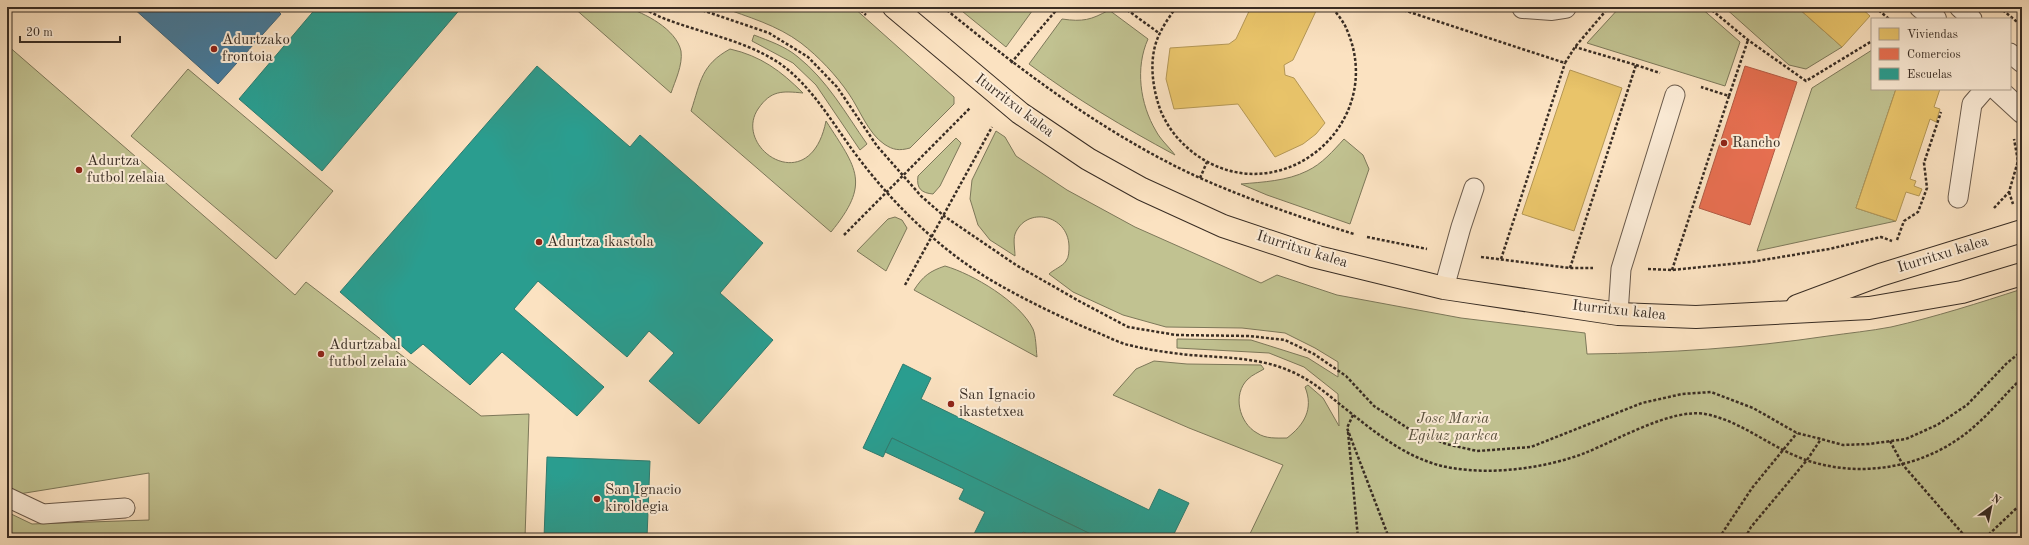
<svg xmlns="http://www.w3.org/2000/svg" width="2029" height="545" viewBox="0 0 2029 545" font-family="'Old Standard TT',serif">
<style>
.green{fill:#c1c291;stroke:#7d785a}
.homes{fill:#e9c46a;stroke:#b49755}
.shops{fill:#e76f51;stroke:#b35b44}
.schools{fill:#2a9d8f;stroke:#2e7b6f}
.public{fill:#457b9d;stroke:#416479}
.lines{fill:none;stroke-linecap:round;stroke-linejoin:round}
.service-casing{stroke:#6a5a4b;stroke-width:21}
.minor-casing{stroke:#6a5a4b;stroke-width:24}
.primary-casing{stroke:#392d24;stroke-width:24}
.path{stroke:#392d24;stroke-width:2.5;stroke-dasharray:3 2;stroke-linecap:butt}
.service{stroke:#fcecd7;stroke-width:19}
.minor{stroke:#fcecd7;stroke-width:22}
.primary{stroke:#fbe2c1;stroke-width:22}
.poi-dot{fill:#8f2418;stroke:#fcecd7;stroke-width:1.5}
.labels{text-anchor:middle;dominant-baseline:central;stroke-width:4;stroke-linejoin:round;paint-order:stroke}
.poi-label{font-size:15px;fill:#392d24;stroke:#fcecd7;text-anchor:start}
.street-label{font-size:15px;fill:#392d24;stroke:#fcecd7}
.park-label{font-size:15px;font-style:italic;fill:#5b523f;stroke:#fcecd7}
</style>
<rect width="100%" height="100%" fill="#fbe2c1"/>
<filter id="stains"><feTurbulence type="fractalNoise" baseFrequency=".005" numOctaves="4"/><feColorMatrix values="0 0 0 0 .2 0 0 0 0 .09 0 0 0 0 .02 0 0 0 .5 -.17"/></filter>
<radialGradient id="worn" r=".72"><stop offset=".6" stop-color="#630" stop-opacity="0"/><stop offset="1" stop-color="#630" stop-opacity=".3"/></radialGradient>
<g class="green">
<path d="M573,7C586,7 613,4 625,7C645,13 676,29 681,51C683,65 675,81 671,93Z"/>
<path d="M721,7H853L954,97V104L910,148C899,151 893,150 884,144C868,133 860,110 849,94C836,75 819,57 801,43C777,25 748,17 721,7Z"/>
<path d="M957,7H1035L1006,47Z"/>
<path d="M1620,7H1700L1740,42L1725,86L1587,43Z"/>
<path d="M1724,7H1797L1842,47L1806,69L1789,65Z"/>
<path d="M1109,10L1148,39C1135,68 1140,104 1156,131C1160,139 1169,147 1175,155C1123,127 1076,99 1029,64L1062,19C1083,22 1091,20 1109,10Z"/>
<path d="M754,35C769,41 785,46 798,57C827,80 846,114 867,144L860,150L816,85L793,63L752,41Z"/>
<path d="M7,45L295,295L306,282L481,416L529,414L525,538H7V512L32,524L149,520V473L19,494L7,484Z"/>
<path d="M730,49C761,56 781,71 803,93C782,91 771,90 758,109C732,148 810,201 826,121C857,169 871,183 831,232L691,111C701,81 701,65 730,49Z"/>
<path d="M1872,50V89H1896L1856,208L1896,221L1757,251L1812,88Z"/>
<path d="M188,69L333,191L276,259L131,136Z"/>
<path d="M996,131L1005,137L1016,156L1067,190L1135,227L1261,283L1277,275L1337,295L1461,318L1585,333L1587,354C1668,353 1748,348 1828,336C1849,333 1870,331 1891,327C1935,317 1979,303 2022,289V538H1248L1283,465L1189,428L1113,395L1136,369L1154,361L1187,364L1261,365L1264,369C1259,372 1252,375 1248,379C1232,394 1239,423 1257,433C1266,439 1276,438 1287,438C1304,425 1314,409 1305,387L1308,385L1323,398L1339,426L1338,394L1304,367L1269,353L1177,348V339L1251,340L1308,358L1338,377V362L1315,348L1285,333L1242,328L1166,327L1123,315L1073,292L1049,274C1053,270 1063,266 1066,261C1069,257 1069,251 1069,246C1068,214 1026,206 1015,234C1013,240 1015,250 1015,256L990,240L978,225L970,199L972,180Z"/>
<path d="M956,138L961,143L940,186L933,194C922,193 916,189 918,176Z"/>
<path d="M1344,139L1363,155L1369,169L1350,224L1267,195L1241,184C1263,182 1287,181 1307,171C1322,164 1333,151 1344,139Z"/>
<path d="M895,217L902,220L907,228L886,271L857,251L888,219Z"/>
<path d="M945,266C973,274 1020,302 1033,329C1036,336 1036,348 1037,357L914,290C923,276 930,271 945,266Z"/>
</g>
<g class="homes">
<path d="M1251,7H1312L1316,11L1293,60L1284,65L1285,75L1294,78L1325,123L1316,134L1303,144L1275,157L1238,104L1174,109L1166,79L1170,48L1229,44L1236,39Z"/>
<path d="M1797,7H1860L1870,16L1842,47Z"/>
<path d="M1570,70L1622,88L1574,231L1522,214Z"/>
<path d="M1896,89H1940L1934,107L1940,109L1936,122L1930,119L1910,179L1916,181L1914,186L1922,189L1919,196L1906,192L1896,221L1856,208Z"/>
</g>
<path class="shops" d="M1745,66L1797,82L1750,225L1699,208Z"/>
<g class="schools">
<path d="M317,7H462L322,171L239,99Z"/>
<path d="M537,66L630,147L640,135L763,243L720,293L773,340L699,424L649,381L674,353L649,331L627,357L538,281L514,309L604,387L577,416L502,352L470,385L423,344L411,354L340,292Z"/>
<path d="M903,364L931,378L921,399L1149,510L1159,489L1189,503L1172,538H1099L892,438L883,457L863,448Z"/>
<path d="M892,438L1099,538H1062L1058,536L1057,538H1036L1023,532L1020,538H972L985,512L959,499L964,489L885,452Z"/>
<path d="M547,457L650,461L647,538H544Z"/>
</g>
<path class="public" d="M132,7H281L278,11L281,14L218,84Z"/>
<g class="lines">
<defs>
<g id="service">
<path d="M1959,7L1972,19"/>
<path d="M2010,53L2022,63"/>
<path d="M1958,198L1972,104L1985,89"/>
<path d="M1444,288L1461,227L1474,188"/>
<path d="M1618,314L1621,269L1675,95"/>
<path d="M7,497L43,514L125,508"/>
</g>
<g id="minor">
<path d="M1523,7L1552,9L1565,7"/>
<path d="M1921,7L1935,19"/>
<path d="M1997,89L2022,112"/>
</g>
<g id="primary">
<path d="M894,7L1020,113L1088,159L1142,189L1223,226L1313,256L1444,288L1618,314L1696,317L1869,308L1962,292L2022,274"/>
<path d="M1797,306L1880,275L2022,231"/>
</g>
</defs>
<use href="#service" class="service-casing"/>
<use href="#minor" class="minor-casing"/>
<use href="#primary" class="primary-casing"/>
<g class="path">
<path d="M640,7C649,11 659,17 668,20C708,35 752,42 786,68C813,90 831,120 851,148C888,199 935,246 989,279C1023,299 1060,317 1096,332C1106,336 1115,341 1125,344C1146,350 1183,355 1204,356C1233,358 1263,359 1290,371C1310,379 1326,393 1342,406C1376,433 1409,461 1452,468C1494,475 1546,468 1585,453C1617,440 1672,408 1705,414C1742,421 1771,448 1806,460C1865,480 1932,466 1977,424C1993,410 2006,393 2022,378"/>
<path d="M693,7L769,33L808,57L837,87L877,146L921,196L944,216L1016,265L1079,301L1128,327L1176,335L1249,336L1285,340L1314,354L1346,376L1374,406L1409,429L1446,444L1477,451L1531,447L1642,403L1682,394L1711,392L1753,408L1797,433L1821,439L1843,445L1869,444L1906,439L1937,425L1967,405L2007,363L2022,351"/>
<path d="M857,7L866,15"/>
<path d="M943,7C1023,72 1106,135 1200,178C1250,200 1302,218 1354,234"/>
<path d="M1078,7L1089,10L1103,7"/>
<path d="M1123,7L1159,33"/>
<path d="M1176,7C1171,15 1164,24 1160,33C1148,56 1152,86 1160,109C1167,127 1179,142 1195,154C1279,215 1388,125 1347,30C1344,22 1337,14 1332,7"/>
<path d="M1394,7L1565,63L1575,47L1609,7"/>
<path d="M1708,7L1748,40L1806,81L1872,41"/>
<path d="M1875,7L1889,19"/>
<path d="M1999,7L2022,26"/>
<path d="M1011,63L1059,7"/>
<path d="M1636,65L1660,73"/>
<path d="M1729,96L1748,40"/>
<path d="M1200,178L1207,162"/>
<path d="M2009,192L2013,204"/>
<path d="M1994,208L2009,192L2018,161L2014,139"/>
<path d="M844,235L970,108"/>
<path d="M1367,237L1427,249"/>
<path d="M1897,240L1904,221L1918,212L1927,188L1924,163L1941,112"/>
<path d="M1481,257L1570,268H1593"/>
<path d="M1501,259L1565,63"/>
<path d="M1570,268L1636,65L1575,47"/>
<path d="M1648,269L1672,270L1751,262L1829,249L1881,237L1892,241"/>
<path d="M1672,270L1729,96L1701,87"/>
<path d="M905,285L992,127"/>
<path d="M1353,415L1347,428L1389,538"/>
<path d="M1348,432L1358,538"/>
<path d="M1890,441L1903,465L1963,534L1970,538"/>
<path d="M1719,538L1752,488L1797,433"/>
<path d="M1745,538L1751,527L1807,460L1821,439"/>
<path d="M1985,538L2022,503"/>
</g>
<use href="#service" class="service"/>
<use href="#minor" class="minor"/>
<use href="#primary" class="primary"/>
</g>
<g class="poi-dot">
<circle cx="214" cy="49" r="4"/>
<circle cx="1724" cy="143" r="4"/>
<circle cx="79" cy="170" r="4"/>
<circle cx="539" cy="242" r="4"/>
<circle cx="321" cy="354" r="4"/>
<circle cx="951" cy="404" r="4"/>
<circle cx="597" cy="499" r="4"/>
</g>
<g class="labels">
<g class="poi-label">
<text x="222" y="40">Adurtzako<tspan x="222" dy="17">frontoia</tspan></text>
<text x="1732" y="143">Rancho</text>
<text x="87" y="161">Adurtza<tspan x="87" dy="17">futbol zelaia</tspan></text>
<text x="547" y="242">Adurtza ikastola</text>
<text x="329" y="345">Adurtzabal<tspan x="329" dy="17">futbol zelaia</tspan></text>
<text x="959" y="395">San Ignacio<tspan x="959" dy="17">ikastetxea</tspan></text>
<text x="605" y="490">San Ignacio<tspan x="605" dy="17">kiroldegia</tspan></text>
</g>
<g class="street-label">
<text transform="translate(1014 106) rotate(37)">Iturritxu kalea</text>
<text transform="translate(1302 250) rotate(17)">Iturritxu kalea</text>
<text transform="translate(1943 255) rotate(-17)">Iturritxu kalea</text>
<text transform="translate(1619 311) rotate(6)">Iturritxu kalea</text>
</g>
<g class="park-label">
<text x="1453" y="419">Jose Maria<tspan x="1453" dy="17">Egiluz parkea</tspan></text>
</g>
</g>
<rect width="2029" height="545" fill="none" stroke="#fbe2c1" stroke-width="24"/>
<rect x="8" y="8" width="2013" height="529" fill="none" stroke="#392d24" stroke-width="2"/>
<rect x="12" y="12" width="2005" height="521" fill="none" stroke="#392d24"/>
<rect x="1871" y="18" width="140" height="72" fill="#fcecd7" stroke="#aea08f"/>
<rect x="1879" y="28" width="20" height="12" fill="#e9c46a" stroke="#aea08f"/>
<text x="1907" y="38" font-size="12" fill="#392d24">Viviendas</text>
<rect x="1879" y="48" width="20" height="12" fill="#e76f51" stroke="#aea08f"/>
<text x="1907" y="58" font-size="12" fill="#392d24">Comercios</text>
<rect x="1879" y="68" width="20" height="12" fill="#2a9d8f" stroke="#aea08f"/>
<text x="1907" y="78" font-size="12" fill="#392d24">Escuelas</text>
<g transform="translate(1991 507) rotate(33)" stroke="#fcecd7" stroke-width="3" paint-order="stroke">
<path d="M0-3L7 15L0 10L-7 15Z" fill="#392d24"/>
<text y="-6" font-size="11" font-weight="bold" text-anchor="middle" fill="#392d24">N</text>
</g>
<path d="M20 36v6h100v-6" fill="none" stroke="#392d24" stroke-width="2"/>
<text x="26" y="36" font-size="12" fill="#392d24" stroke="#fcecd7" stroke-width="3" paint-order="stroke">20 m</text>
<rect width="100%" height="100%" filter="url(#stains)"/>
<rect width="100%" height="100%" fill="url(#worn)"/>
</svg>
